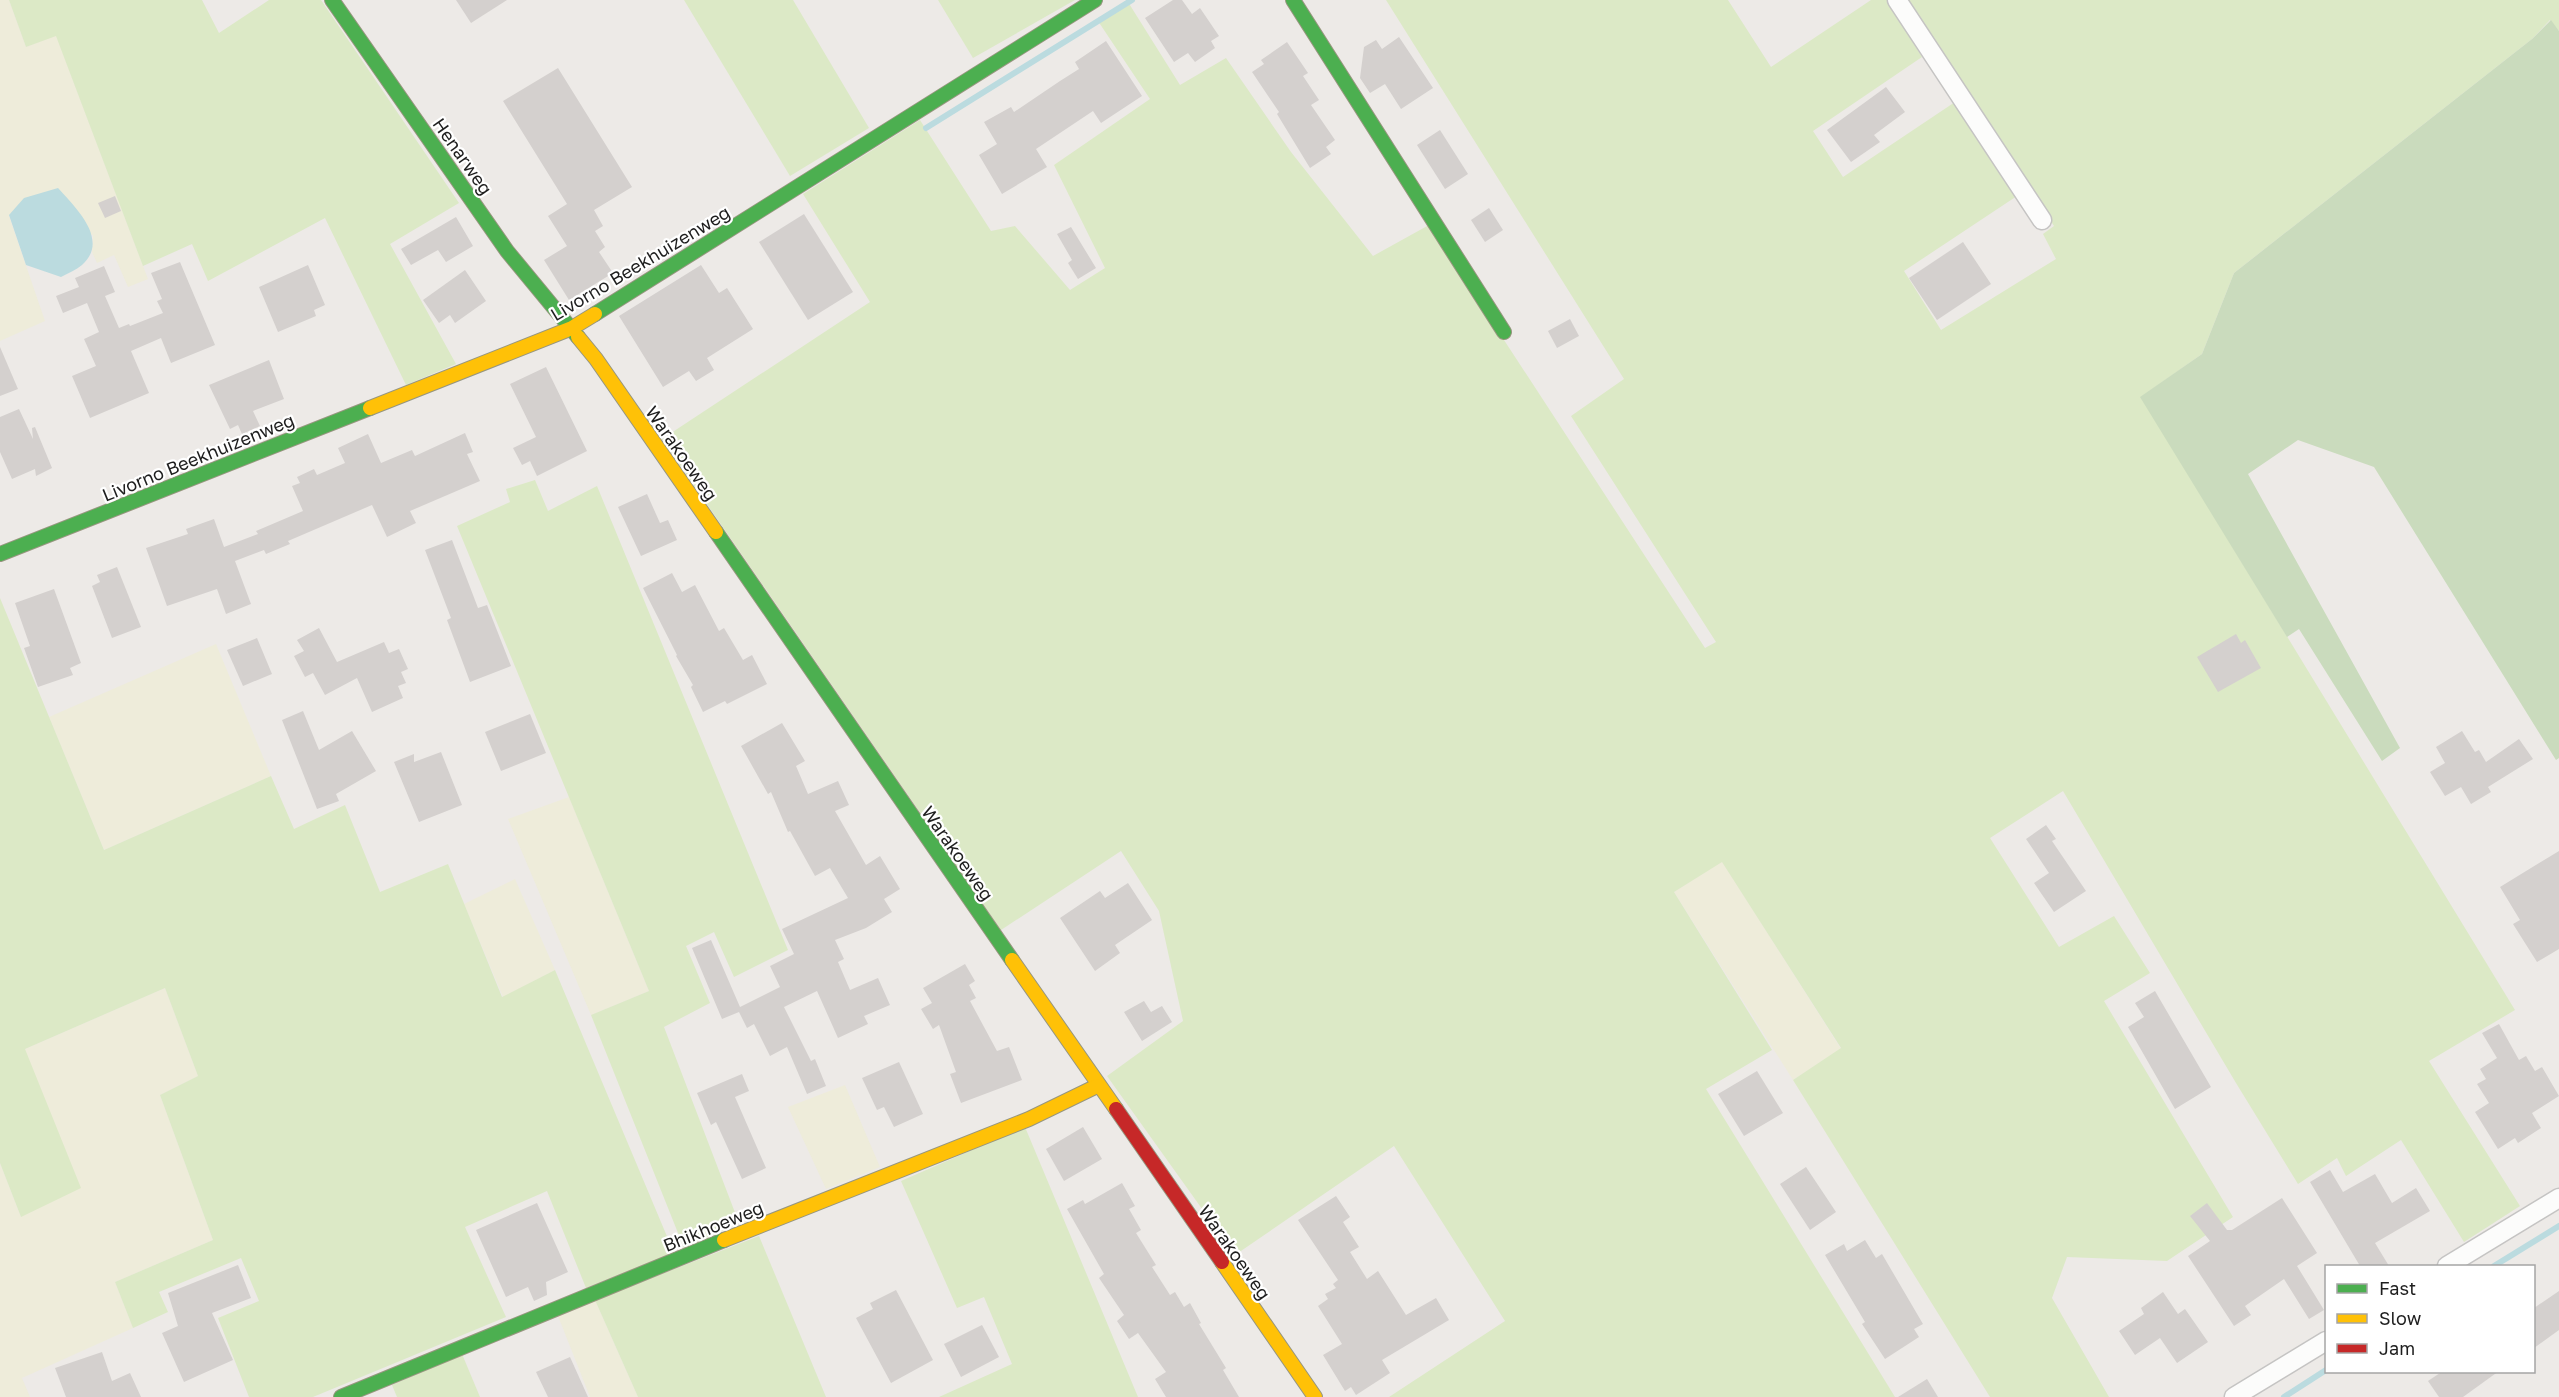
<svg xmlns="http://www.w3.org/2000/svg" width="2559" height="1397" viewBox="0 0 2559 1397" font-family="'Golos Text',sans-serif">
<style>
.farmland{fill:#eeecda}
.grass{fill:#dce9c6}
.forest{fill:#cadbbd}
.water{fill:#bbdbdf}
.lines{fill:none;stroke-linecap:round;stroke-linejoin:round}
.stream{stroke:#bbdbdf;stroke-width:6}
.building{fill:#d4d0ce}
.street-casing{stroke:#c5c4c3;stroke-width:21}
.fast-casing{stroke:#97967f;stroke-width:16}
.slow-casing{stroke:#97967f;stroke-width:16}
.jam-casing{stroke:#97967f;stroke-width:16}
.street{stroke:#fcfcfb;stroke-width:18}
.fast{stroke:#4caf50;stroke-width:14}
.slow{stroke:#ffc107;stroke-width:14}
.jam{stroke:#c62828;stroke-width:14}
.labels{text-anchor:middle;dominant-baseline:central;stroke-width:4.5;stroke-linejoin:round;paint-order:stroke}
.street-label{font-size:18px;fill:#1e1e1e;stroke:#fff}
</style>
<rect width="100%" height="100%" fill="#edeae7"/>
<g class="farmland">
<path d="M0,0H9L26,47L56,35L148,279L128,287L114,255L97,263L92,252L93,235L9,216L45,321L0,341Z"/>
<path d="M216,644L271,776L104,850L49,717Z"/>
<path d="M569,797L649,991L591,1015L508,819Z"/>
<path d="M1722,861L1841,1049L1793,1080L1674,892Z"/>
<path d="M515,879L555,970L503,997L464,904Z"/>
<path d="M165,988L198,1076L160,1095L213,1240L115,1282L133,1328L22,1378L30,1397H0V1163L21,1217L25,1049Z"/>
<path d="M845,1085L880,1167L826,1189L788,1107Z"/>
<path d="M595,1300L638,1397H590L558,1316Z"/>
</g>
<g class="grass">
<path d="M9,0H202L219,33L269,0H321L459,203L390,244L456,364L406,385L325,218L208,281L192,244L143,266L56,36L26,47Z"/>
<path d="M684,0H793L869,128L790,176Z"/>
<path d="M938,0H1075L973,58Z"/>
<path d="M1386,0H1728L1771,67L1871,0H1888L1922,57L1813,131L1843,177L1955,102L2017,196L1904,271L1941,330L2056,259L2043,234L2054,226L1906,0H2559V31L2550,20L2532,39L2234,273L2202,354L2141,397L2515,1010L2429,1061L2520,1206L2464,1242L2401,1140L2346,1176L2337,1158L2298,1184L2236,1083L2063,791L1990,838L2059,947L2114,916L2150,973L2104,1001L2233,1217L2167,1261L2067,1257L2052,1298L2109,1397H1990L1793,1080L1841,1048L1722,862L1674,892L1772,1050L1706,1089L1895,1397H1389L1505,1321L1394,1146L1235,1255L1107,1076L1183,1021L1159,911L1121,851L1001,930L662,439L870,302L803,194L920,120L991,231L1015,226L1070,290L1105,268L1054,165L1150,99L1098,21L1128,2L1180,85L1226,58L1291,152L1373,256L1429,225L1705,648L1716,642L1571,416L1624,379Z"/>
<path d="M535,480L548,511L597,486L788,950L734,977L714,932L686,946L710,1003L664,1027L739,1223L684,1248L591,1015L649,991L457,526L510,502L506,489Z"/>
<path d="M0,598L104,850L271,776L294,829L345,805L380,892L448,864L502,997L555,970L674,1253L586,1288L547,1191L465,1227L506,1317L313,1397H249L218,1318L259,1301L241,1258L159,1292L168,1312L133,1328L115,1282L213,1240L160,1095L198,1076L165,988L25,1049L81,1188L21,1217L0,1163Z"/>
<path d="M1025,1127L1138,1397H939L1012,1364L984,1297L957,1308L901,1181Z"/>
<path d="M759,1236L826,1397H638L595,1300Z"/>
<path d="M462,1354L480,1397H397L392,1385Z"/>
</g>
<path class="forest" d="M2551,20L2559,31V758L2556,760L2374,467L2298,440L2248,474L2400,748L2382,761L2299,629L2287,637L2140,397L2202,354L2234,273L2532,39Z"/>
<path class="water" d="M58,188C76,208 110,240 82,265C76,270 68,273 61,277L26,265L9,215L24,198Z"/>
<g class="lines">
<g class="stream">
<path d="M926,128L1132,0"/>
<path d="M2494,1266L2559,1226"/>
<path d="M2284,1397L2326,1370"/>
</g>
</g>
<g class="building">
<path d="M456,0H507L471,23Z"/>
<path d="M1173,0H1182L1192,14L1200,8L1219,36L1211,41L1215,48L1195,62L1188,53L1174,62L1145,18Z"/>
<path d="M1399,37L1433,88L1401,109L1385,84L1370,93L1360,78L1364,47L1376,40L1382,49Z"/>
<path d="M1106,41L1142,96L1101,123L1093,111L1036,149L1047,167L1002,194L979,155L997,144L984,122L1011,107L1014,112L1060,81L1079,69L1075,62Z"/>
<path d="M1287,42L1308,73L1303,76L1319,100L1311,105L1335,140L1326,147L1331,154L1310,168L1277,114L1279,112L1252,72L1264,64L1261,60Z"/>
<path d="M558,68L632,187L594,210L603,226L595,231L605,247L599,252L613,273L569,300L544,260L567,246L548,216L567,204L503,101Z"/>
<path d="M1886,87L1905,112L1874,135L1880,142L1851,162L1827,130Z"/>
<path d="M1440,130L1468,174L1445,189L1417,145Z"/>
<path d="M115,196L121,211L105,218L98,203Z"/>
<path d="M1489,208L1503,230L1485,242L1471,220Z"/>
<path d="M804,214L853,292L808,320L759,242Z"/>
<path d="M456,217L473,246L446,262L438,250L411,265L401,249Z"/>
<path d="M1071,227L1096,268L1078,279L1068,263L1072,260L1057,234Z"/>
<path d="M1963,242L1991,284L1937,320L1909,278Z"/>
<path d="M180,262L215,345L171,363L161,338L131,351L149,393L90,418L72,376L96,366L84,339L99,332L87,303L63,313L56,296L79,287L75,278L104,266L115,292L105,296L119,328L129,324L130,326L163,313L157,301L162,299L151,273Z"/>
<path d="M308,265L325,305L314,310L316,316L278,332L259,287Z"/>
<path d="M701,265L719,293L727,288L753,329L707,358L714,370L696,381L689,371L663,387L619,316Z"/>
<path d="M465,270L486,301L455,323L450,315L439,323L423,300Z"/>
<path d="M1570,319L1579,336L1557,348L1548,331Z"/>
<path d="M0,347L18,389L0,396Z"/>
<path d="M269,360L284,399L253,411L260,426L242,434L238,425L230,429L209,385Z"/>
<path d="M546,367L587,451L537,476L530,461L522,465L513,448L536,437L510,384Z"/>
<path d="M19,409L33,439L32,428L35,427L52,468L36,476L35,469L12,479L0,452V417Z"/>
<path d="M465,433L473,452L467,454L480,481L410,511L416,523L387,537L372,505L288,541L290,544L266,554L264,550L235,561L251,604L226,614L217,589L167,606L146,548L188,534L186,529L214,519L224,547L258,534L256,531L303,511L292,486L300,483L297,477L314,469L317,475L345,463L338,448L368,434L381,463L412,450L415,456Z"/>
<path d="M647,494L660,523L668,520L677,540L641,556L618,507Z"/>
<path d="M452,540L478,608L487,605L511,666L470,682L447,620L451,618L425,550Z"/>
<path d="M117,567L141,627L112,638L92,586L100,582L97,575Z"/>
<path d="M672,573L682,592L695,585L719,631L724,628L743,660L752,655L767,684L727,704L725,701L703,712L691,687L693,685L676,656L677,655L643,588Z"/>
<path d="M54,589L81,663L70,668L73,675L38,687L24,648L30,646L15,603Z"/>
<path d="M319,628L337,662L384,642L389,653L399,649L408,669L401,672L406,683L398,686L403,698L372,712L357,678L325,695L313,673L305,677L294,656L304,651L297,640Z"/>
<path d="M2236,634L2241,643L2245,640L2261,668L2218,692L2197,657Z"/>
<path d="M257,638L272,674L243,686L227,650Z"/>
<path d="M303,711L319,750L352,731L376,771L336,794L339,801L317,809L282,720Z"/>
<path d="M530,714L546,753L501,771L485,732Z"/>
<path d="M782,723L805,761L796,766L808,794L838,781L849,805L835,811L866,865L880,856L900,889L884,899L892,912L866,928L835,940L844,959L838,962L850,990L878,978L890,1005L864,1016L868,1024L838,1038L817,991L784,1007L811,1061L815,1059L826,1086L807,1094L787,1047L770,1056L754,1024L747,1028L739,1012L722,1019L692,948L711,940L740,1007L780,987L770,966L794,954L782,929L848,898L830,868L815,876L790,831L788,832L771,792L768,794L741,746Z"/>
<path d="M2462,731L2475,752L2479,750L2486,762L2519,739L2533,759L2488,787L2491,792L2471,804L2461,787L2445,796L2430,772L2445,763L2436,747Z"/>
<path d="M441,752L462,805L419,822L394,762L414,754V762Z"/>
<path d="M2046,825L2056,839L2052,841L2086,891L2054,912L2034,883L2049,873L2026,839Z"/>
<path d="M2559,851V949L2537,962L2513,924L2520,920L2500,887Z"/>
<path d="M1128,883L1152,920L1115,945L1120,953L1095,971L1060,918L1100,891L1105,898Z"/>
<path d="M965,964L975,981L969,985L976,998L970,1001L997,1051L1009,1047L1022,1080L961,1103L950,1074L956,1072L939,1025L933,1029L921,1009L932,1003L923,988Z"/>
<path d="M2155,991L2211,1087L2175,1109L2128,1027L2144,1017L2135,1003Z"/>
<path d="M1144,1001L1151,1012L1162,1006L1172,1022L1142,1041L1124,1012Z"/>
<path d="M2499,1024L2519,1060L2526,1056L2535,1071L2542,1067L2559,1096L2532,1113L2541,1128L2518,1143L2515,1138L2498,1149L2475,1112L2489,1103L2477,1084L2486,1079L2480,1069L2497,1058L2482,1033Z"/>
<path d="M899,1062L923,1114L894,1127L884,1107L877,1110L862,1078Z"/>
<path d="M1757,1071L1783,1113L1744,1136L1718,1094Z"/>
<path d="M742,1074L749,1091L735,1097L766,1168L742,1179L716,1122L711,1125L697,1093Z"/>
<path d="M1083,1127L1102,1159L1064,1181L1046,1149Z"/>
<path d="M1806,1167L1836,1212L1810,1230L1780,1184Z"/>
<path d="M2330,1170L2343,1192L2375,1174L2392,1203L2416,1188L2430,1211L2375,1243L2389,1266H2360L2310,1182Z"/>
<path d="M1122,1183L1135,1206L1129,1209L1141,1230L1136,1233L1156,1265L1152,1267L1170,1295L1175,1292L1184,1307L1190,1303L1201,1323L1199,1324L1226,1368L1223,1370L1239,1397H1166L1155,1379L1166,1372L1138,1333L1129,1339L1117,1321L1124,1315L1099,1278L1104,1274L1067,1209L1083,1200L1085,1204Z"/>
<path d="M1336,1196L1350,1217L1343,1222L1359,1247L1350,1252L1367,1279L1378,1271L1406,1315L1436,1298L1449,1320L1382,1360L1390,1373L1356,1395L1351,1387L1345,1391L1323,1355L1342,1344L1318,1306L1328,1299L1325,1294L1336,1288L1333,1284L1338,1280L1298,1220Z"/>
<path d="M2282,1198L2317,1253L2297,1266L2324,1310L2309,1319L2284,1279L2245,1306L2251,1315L2234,1326L2188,1256L2210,1241L2190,1216L2207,1203L2227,1230H2232Z"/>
<path d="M537,1203L568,1272L546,1282L547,1295L534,1301L528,1287L506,1297L476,1230Z"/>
<path d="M1865,1240L1876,1258L1882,1254L1923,1324L1914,1329L1919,1337L1885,1359L1862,1324L1865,1322L1825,1255L1844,1244L1847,1251Z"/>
<path d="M238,1265L251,1298L212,1313L233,1360L184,1382L162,1333L178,1326L168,1293Z"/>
<path d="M896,1290L933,1360L891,1383L856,1318L873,1309L870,1303Z"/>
<path d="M2559,1291V1330L2534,1348V1308Z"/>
<path d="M2163,1292L2178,1314L2185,1309L2208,1342L2177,1363L2160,1338L2135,1355L2119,1331L2144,1314L2141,1308Z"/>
<path d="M982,1325L999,1357L961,1377L944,1344Z"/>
<path d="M102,1352L112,1381L130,1373L141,1397H66L55,1368Z"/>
<path d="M570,1357L588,1397H548L536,1372Z"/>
<path d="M2443,1371H2499L2463,1397H2439L2428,1381Z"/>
<path d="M1927,1379L1938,1397H1898Z"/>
</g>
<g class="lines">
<defs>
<g id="street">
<path d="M1897,0L2042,220"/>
<path d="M2447,1266L2559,1198"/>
<path d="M2234,1397L2326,1341"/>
</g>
<g id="fast">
<path d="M332,0L507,251L578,337"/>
<path d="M1293,0L1504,332"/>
<path d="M595,314L1095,0"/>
<path d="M716,532L1012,960"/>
<path d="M0,554L370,408"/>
<path d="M341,1397L724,1240"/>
</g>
<g id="slow">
<path d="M578,337L596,359L716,532"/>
<path d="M370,408L572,328L595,314"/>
<path d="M1012,960L1116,1109"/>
<path d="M724,1240L1029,1119L1097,1086"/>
<path d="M1222,1262L1315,1397"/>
</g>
<path id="jam" d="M1116,1109L1222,1262"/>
</defs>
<use href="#street" class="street-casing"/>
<use href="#fast" class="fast-casing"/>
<use href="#slow" class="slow-casing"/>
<use href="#jam" class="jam-casing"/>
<use href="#street" class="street"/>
<use href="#fast" class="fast"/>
<use href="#slow" class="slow"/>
<use href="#jam" class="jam"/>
</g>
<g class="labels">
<g class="street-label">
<text transform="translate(463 156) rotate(55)">Henarweg</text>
<text transform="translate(640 263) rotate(-31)">Livorno Beekhuizenweg</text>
<text transform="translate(682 453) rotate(55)">Warakoeweg</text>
<text transform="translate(198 457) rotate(-22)">Livorno Beekhuizenweg</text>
<text transform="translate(958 853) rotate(55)">Warakoeweg</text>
<text transform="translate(713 1226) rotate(-22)">Bhikhoeweg</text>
<text transform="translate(1235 1252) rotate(55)">Warakoeweg</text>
</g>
</g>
<rect x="2325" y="1265" width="210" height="108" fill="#ffffff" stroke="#a5a5a5" stroke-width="1.5"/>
<rect x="2337" y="1284" width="30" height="9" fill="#4caf50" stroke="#a5a5a5" stroke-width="1.5"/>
<text x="2379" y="1295" font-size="18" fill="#1e1e1e">Fast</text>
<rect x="2337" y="1314" width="30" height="9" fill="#ffc107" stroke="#a5a5a5" stroke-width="1.5"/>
<text x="2379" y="1325" font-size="18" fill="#1e1e1e">Slow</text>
<rect x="2337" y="1344" width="30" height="9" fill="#c62828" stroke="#a5a5a5" stroke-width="1.5"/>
<text x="2379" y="1355" font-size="18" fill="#1e1e1e">Jam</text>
</svg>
